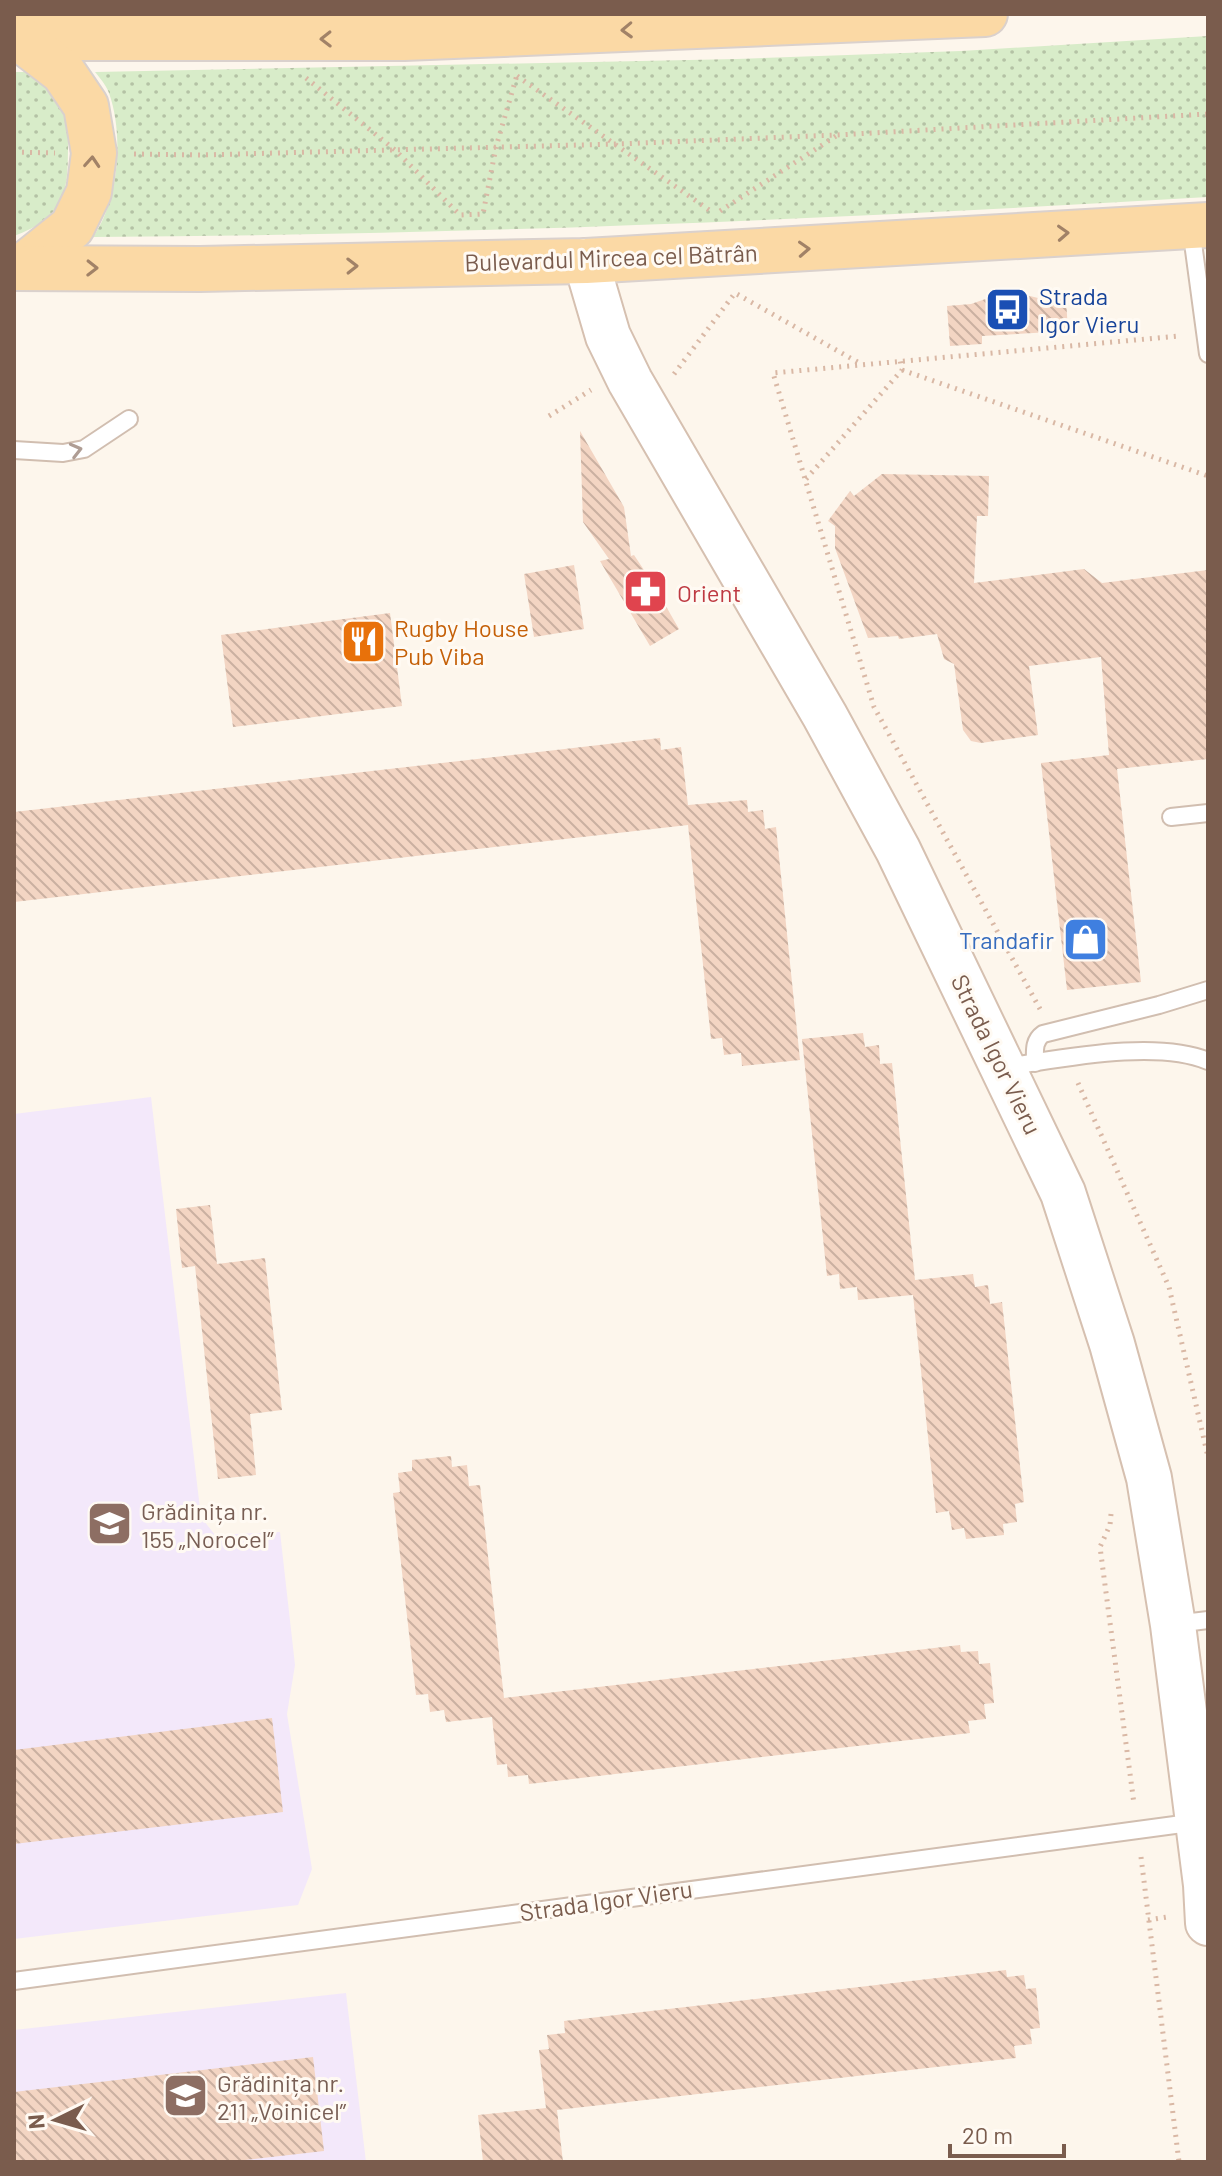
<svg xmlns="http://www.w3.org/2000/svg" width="1222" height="2176" viewBox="0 0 1222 2176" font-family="Barlow,sans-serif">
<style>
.education{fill:#f3e8fa}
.park{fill:url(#park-dots)}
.building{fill:url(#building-back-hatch)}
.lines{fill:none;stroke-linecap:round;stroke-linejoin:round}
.lane-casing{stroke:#d1beb0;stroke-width:20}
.secondary-casing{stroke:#d6c0b0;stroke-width:48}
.primary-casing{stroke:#dad1cd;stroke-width:48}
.path{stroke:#d9b8a5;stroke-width:5;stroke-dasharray:2 6;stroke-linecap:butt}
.lane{stroke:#fff;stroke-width:16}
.secondary{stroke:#fff;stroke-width:44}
.primary{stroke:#fbd9a5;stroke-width:44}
.oneway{stroke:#a18267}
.oneway2{stroke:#af9d94}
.labels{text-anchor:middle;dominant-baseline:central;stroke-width:6;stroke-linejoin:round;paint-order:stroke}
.street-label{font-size:24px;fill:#7a5c4d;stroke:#fffaf3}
.transit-label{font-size:24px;fill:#164399;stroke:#fffaf3;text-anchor:start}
.health-label{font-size:24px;fill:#be3a42;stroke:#fffaf3;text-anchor:start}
.food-label{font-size:24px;fill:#c56008;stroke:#fffaf3;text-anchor:start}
.shop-label{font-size:24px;fill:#366cbe;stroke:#fffaf3;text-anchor:end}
.education-label{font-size:24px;fill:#785e54;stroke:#fffaf3;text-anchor:start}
</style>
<defs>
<pattern id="park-dots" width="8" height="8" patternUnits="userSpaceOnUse" patternTransform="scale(2)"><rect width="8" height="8" fill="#d8ecc9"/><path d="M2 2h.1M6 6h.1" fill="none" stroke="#b4c2a5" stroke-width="1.8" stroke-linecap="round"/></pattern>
<pattern id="building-back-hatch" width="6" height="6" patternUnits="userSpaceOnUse" patternTransform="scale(2)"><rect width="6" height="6" fill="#f3d5c3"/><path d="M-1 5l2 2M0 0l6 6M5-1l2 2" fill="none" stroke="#cab0a1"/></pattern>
</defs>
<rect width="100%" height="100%" fill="#fdf6ec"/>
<g class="education">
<path d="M151,1097L201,1517L215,1535L280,1532L295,1665L287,1714L312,1869L298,1905L14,1939V1114Z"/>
<path d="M346,1993L366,2162H14V2030Z"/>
</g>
<g class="park">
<path d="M1208,36V197C837,219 465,235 93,237C119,200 124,135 109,93C106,85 100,78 95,72L737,59L961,51Z"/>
<path d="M14,72H32C41,81 57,91 62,103C68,116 68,131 68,145C68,195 65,217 14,236Z"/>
</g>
<g class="building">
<path d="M1022,294L1046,300L1066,299L1068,331L982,336V344L950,346L947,306L971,304L997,295Z"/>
<path d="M580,431L624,507L631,556L634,555L652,582L679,629L650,646L600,561L609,559L583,522Z"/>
<path d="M882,474L989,476L988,516H977L974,583L1084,569L1102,583L1208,570V759L1117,769L1141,982L1067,990L1041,763L1109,755L1101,657L1029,666L1038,735L981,743L971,741L963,730L954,664L944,659L937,634L899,639L898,636L868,638L835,548V526L828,521L850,491L854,496Z"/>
<path d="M574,565L584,629L534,637L524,574Z"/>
<path d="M390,613L402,706L233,727L221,635Z"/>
<path d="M660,738L661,750L681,747L688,805L747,800L748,812L763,810L765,829L776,827L800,1060L742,1066L741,1053L724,1055L722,1038L711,1039L688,825L14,902V812Z"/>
<path d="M863,1033L865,1047L879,1045L880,1064L892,1063L915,1280L973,1274L975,1287L988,1285L990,1304L1002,1302L1024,1502L1015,1504L1017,1522L1003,1524L1004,1535L966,1539L964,1528L952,1530L949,1511L936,1513L913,1295L858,1300L857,1287L840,1289L839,1274L827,1276L802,1039Z"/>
<path d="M210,1205L217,1264L265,1258L282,1410L250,1414L256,1475L218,1479L195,1266L182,1268L176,1209Z"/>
<path d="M451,1456L452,1467L467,1465L469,1486L480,1485L504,1698L960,1645L961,1652L978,1651L979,1664L990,1663L994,1703L984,1704L986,1719L968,1721L970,1733L529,1784L528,1775L508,1777L507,1764L497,1765L492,1717L446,1722L444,1710L430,1712L428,1694L416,1695L393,1493L400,1492L398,1473L412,1471V1460Z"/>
<path d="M272,1718L283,1812L14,1844V1750Z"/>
<path d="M1006,1970L1007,1977L1024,1975L1026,1989L1036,1988L1040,2028L1030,2029L1032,2044L1014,2046L1016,2058L557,2110L563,2162H483L478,2115L546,2108L539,2050L549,2049L547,2035L565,2033L564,2021Z"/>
<path d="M313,2057L324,2151L228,2162H14V2092Z"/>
</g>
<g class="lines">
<defs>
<g id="lane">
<path d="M1191,228L1208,354"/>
<path d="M14,450L63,453L84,449L129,419"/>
<path d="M1171,817L1208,813"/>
<path d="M1035,1063C1035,1052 1033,1041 1043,1034L1159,1005L1208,990"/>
<path d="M1004,1067C1061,1059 1155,1039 1208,1061"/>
<path d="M1175,1624L1208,1620"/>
<path d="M14,1981L1197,1822"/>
</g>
<path id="secondary" d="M586,261L608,336L630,381L825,716L898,850L1063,1193L1112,1344L1149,1478L1173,1625L1206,1885L1208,1923"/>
<g id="primary">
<path d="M14,38H404L985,14"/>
<path d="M19,38L63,72L86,106L94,153L89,192L72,227L21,268"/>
<path d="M14,268L200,269L586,261L1208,225"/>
</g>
</defs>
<use href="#lane" class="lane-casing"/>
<use href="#secondary" class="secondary-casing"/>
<use href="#primary" class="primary-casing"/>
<g class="path">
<path d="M517,76L712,212"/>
<path d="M306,78L395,150L460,215L483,214L496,147L517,75"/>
<path d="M14,152L55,153"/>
<path d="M134,154L201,155L617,144L837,135L1208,114"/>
<path d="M720,211L836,136"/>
<path d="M902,370L1208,476"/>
<path d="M674,374L735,293L861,364"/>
<path d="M549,416L591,390"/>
<path d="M806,479L902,370L900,360"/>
<path d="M1040,1009L874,707L773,373L1179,336"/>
<path d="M1078,1083L1169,1287L1208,1457"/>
<path d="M1111,1514L1110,1525L1100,1547L1134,1804"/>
<path d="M1141,1857L1179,2162"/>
<path d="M1148,1920L1167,1917"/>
</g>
<use href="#lane" class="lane"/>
<use href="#secondary" class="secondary"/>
<use href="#primary" class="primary"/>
</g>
<defs><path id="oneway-chevron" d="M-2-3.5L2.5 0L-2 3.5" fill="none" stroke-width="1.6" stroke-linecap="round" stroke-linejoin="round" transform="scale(2)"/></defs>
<g class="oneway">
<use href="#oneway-chevron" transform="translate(627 30) rotate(178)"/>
<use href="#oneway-chevron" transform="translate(326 39) rotate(179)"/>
<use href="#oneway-chevron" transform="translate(92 162) rotate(-86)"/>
<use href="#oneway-chevron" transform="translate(1063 233) rotate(-3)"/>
<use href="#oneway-chevron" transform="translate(804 249) rotate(-3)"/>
<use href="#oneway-chevron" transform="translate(352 266) rotate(-1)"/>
<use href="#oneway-chevron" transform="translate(92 268) rotate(1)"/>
</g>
<use class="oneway2" href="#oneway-chevron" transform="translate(76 450) rotate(-14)"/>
<defs>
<symbol id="bus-square" viewBox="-11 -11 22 22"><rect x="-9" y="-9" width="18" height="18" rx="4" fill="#1a4fb4" stroke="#fffaf3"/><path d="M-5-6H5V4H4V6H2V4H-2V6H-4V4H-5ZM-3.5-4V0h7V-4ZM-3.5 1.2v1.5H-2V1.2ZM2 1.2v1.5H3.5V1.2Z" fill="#fff"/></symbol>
<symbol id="pharmacy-square" viewBox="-11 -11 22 22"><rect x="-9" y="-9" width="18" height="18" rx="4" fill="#e0444e" stroke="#fffaf3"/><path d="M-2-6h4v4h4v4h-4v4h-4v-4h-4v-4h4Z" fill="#fff"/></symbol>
<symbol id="restaurant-square" viewBox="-11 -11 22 22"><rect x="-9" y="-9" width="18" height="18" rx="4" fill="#e8710a" stroke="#fffaf3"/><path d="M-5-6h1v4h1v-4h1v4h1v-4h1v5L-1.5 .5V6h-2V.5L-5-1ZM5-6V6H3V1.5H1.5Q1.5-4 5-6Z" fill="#fff"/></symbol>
<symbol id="shop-square" viewBox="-11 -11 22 22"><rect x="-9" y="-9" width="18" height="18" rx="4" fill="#3f7fe0" stroke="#fffaf3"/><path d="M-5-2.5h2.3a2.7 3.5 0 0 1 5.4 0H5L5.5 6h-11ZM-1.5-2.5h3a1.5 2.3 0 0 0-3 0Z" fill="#fff"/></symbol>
<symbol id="school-square" viewBox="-11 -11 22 22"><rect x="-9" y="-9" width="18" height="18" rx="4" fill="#8d6e63" stroke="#fffaf3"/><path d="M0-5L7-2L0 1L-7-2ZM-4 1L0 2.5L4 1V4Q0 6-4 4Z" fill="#fff"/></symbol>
</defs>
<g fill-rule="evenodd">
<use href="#bus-square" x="982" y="284" width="51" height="51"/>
<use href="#pharmacy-square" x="620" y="566" width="51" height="51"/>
<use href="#restaurant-square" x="338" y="616" width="51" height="51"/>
<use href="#shop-square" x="1060" y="914" width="51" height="51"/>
<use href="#school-square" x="84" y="1498" width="51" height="51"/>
<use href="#school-square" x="160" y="2070" width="51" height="51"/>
</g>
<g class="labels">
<g class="street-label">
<text transform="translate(611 257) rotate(-2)">Bulevardul Mircea cel Bătrân</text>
<text transform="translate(997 1054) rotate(64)">Strada Igor Vieru</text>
<text transform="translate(606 1900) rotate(-8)">Strada Igor Vieru</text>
</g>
<g class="transit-label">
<text x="1039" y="295">Strada<tspan x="1039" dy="28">Igor Vieru</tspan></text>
</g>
<g class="health-label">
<text x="677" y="592">Orient</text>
</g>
<g class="food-label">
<text x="394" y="627">Rugby House<tspan x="394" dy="28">Pub Viba</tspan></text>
</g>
<g class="shop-label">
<text x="1054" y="939">Trandafir</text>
</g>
<g class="education-label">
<text x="141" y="1510">Grădinița nr.<tspan x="141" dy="28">155 „Norocel”</tspan></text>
<text x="217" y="2082">Grădinița nr.<tspan x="217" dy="28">211 „Voinicel”</tspan></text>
</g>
</g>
<rect width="1222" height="2176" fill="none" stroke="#7a5c4d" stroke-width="32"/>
<g transform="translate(56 2120) rotate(265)" stroke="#fffaf3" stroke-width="6" paint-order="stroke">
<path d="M0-6L14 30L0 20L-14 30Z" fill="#7a5c4d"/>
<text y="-12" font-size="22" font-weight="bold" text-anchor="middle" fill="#7a5c4d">N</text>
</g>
<path d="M950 2144v12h114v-12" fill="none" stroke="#7a5c4d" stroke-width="4"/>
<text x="962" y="2144" font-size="24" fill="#7a5c4d" stroke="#fffaf3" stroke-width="6" paint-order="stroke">20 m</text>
</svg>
